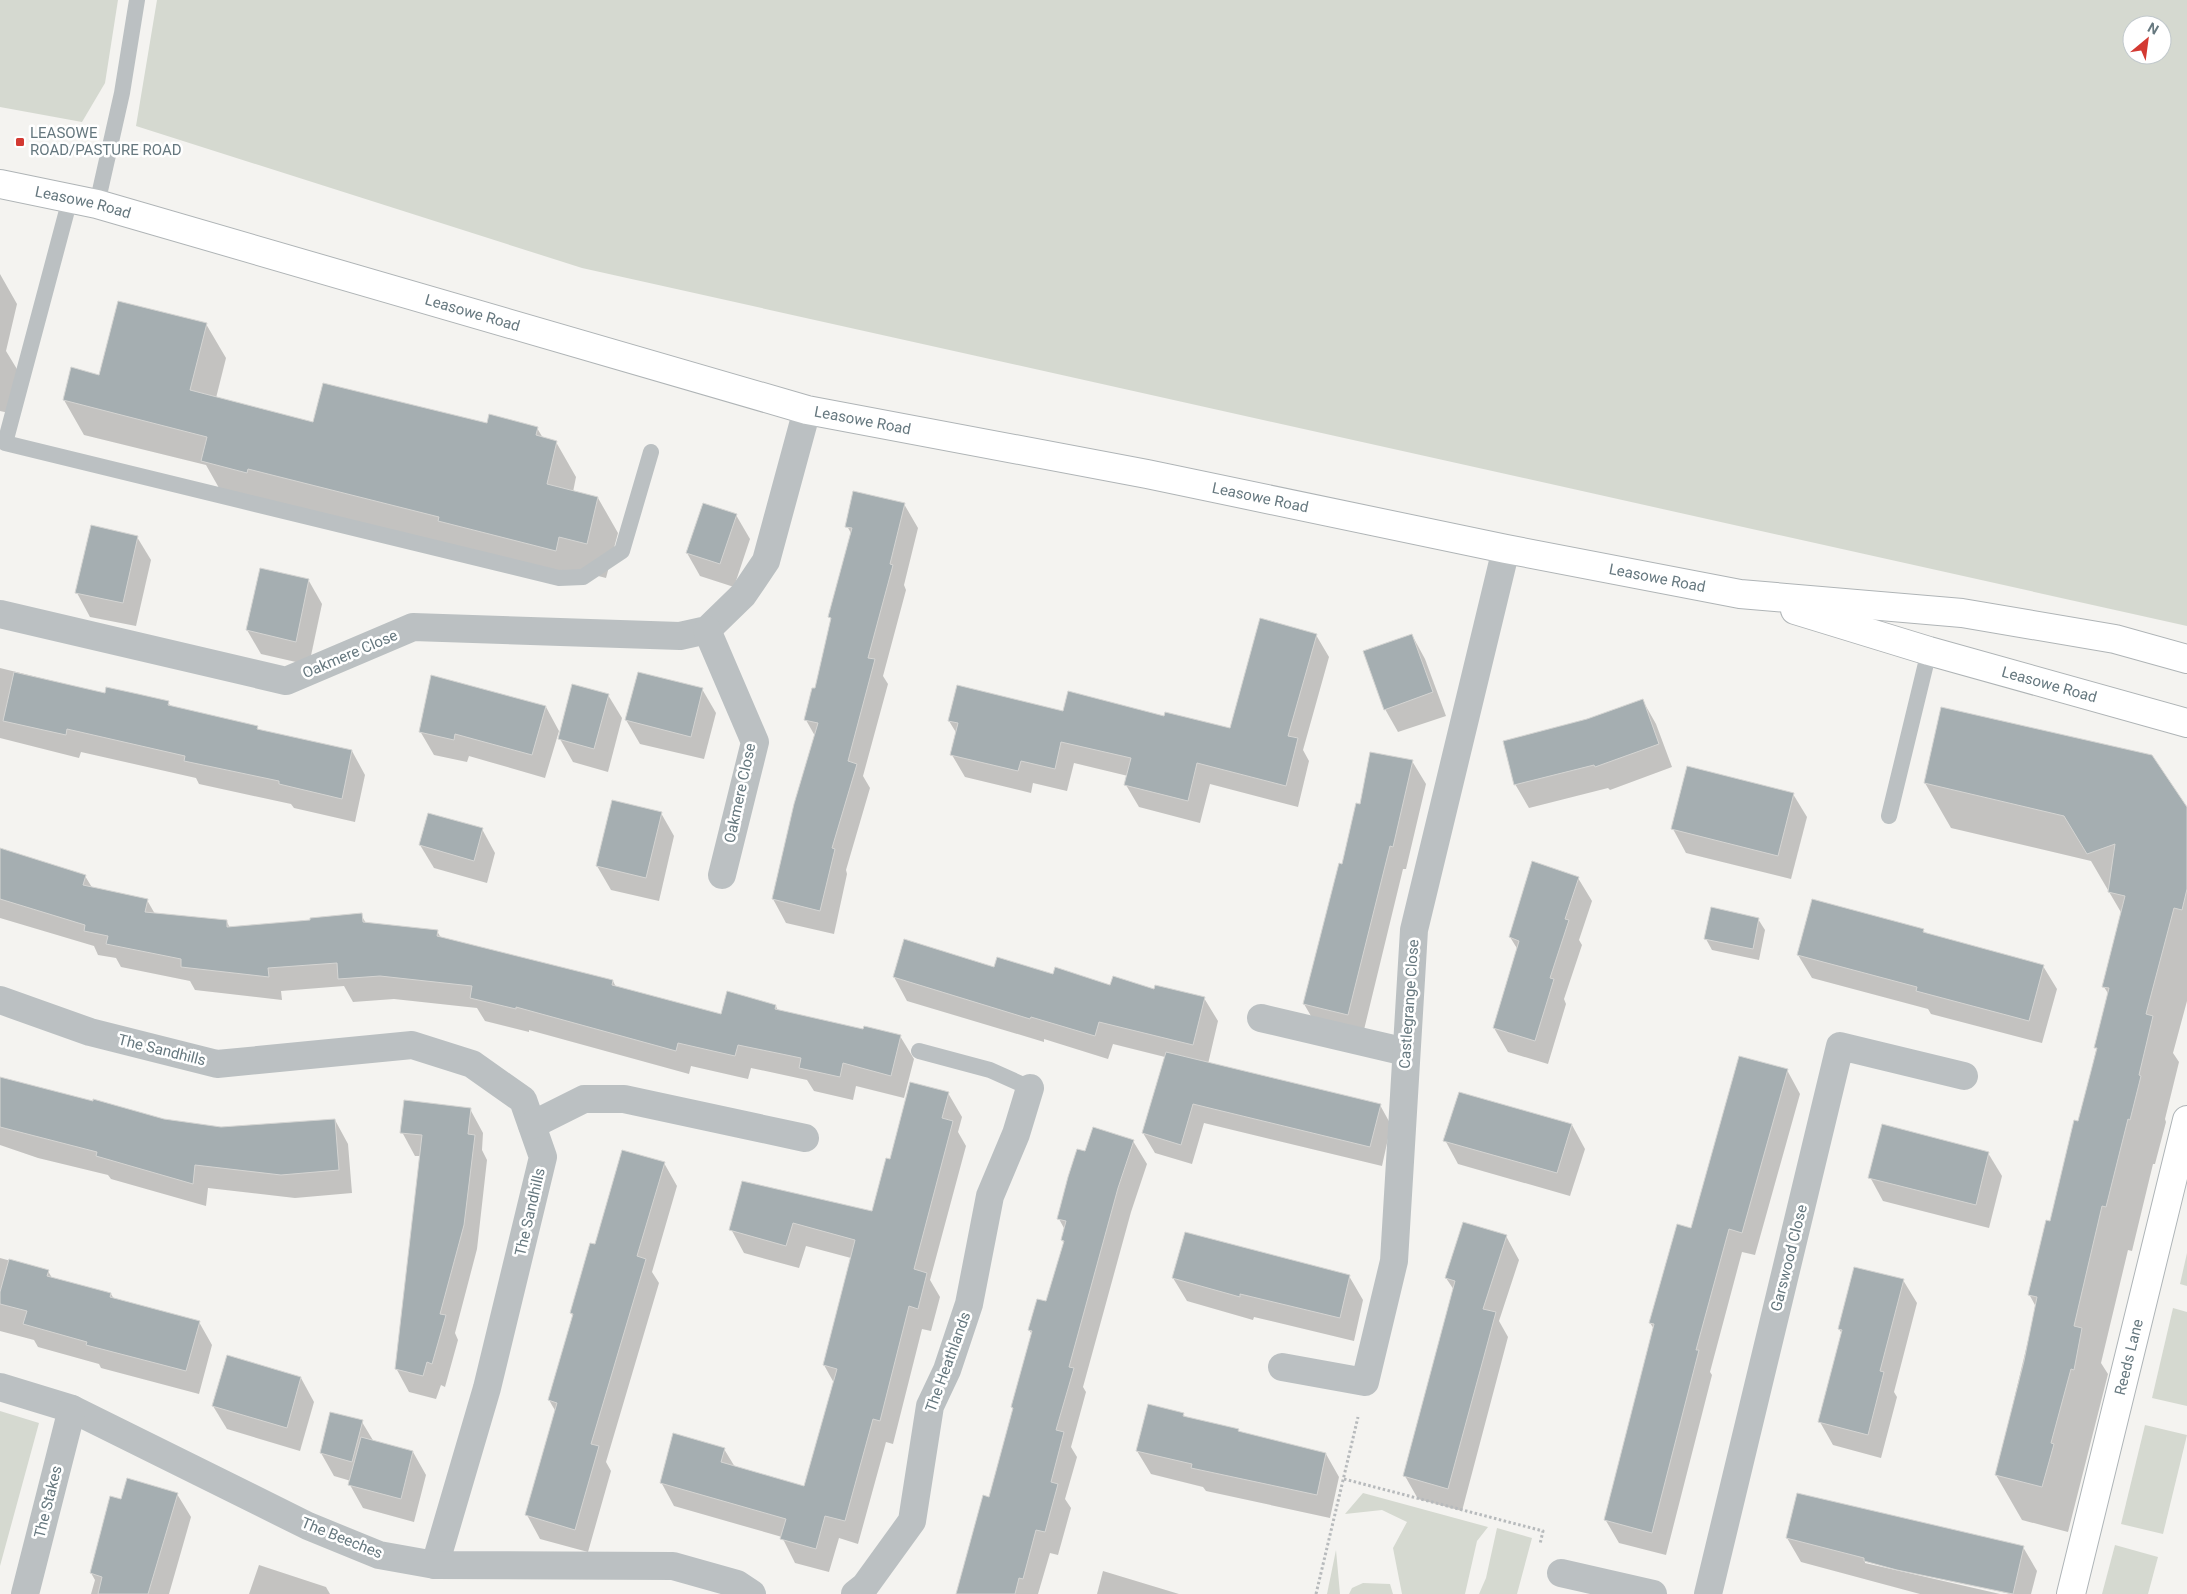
<svg xmlns="http://www.w3.org/2000/svg" width="2187" height="1594" viewBox="0 0 2187 1594" font-family="Roboto,sans-serif">
<style>
.green{fill:#d5d9d0;fill-rule:evenodd}
.shadow{fill:#0003}
.building{fill:#a5aeb1;stroke:#d5d5d3}
.lines{fill:none;stroke-linecap:round;stroke-linejoin:round}
.secondary-casing{stroke:#aeb4b7;stroke-width:30}
.primary-casing{stroke:#afb4b6;stroke-width:30}
.path{stroke:#b7babc;stroke-width:3;stroke-dasharray:2.5 2.5;stroke-linecap:butt}
.lane{stroke:#bbc0c2;stroke-width:16}
.street{stroke:#bbc0c2;stroke-width:28}
.secondary{stroke:#fff;stroke-width:28}
.primary{stroke:#fff;stroke-width:28}
.poi-dot{fill:#d33932;stroke:#fff;stroke-width:2}
.labels{text-anchor:middle;dominant-baseline:central;stroke-width:5;stroke-linejoin:round;paint-order:stroke}
.poi-label{font-size:15px;fill:#66787f;stroke:#fff;text-anchor:start}
.street-label{font-size:15px;fill:#66787f;stroke:#fff}
</style>
<rect width="100%" height="100%" fill="#f4f3f0"/>
<g class="green">
<path d="M0,0H118L105,83L82,122L0,107Z"/>
<path d="M157,0H2187V626L582,268L136,126ZM2132,25H2162V55H2132Z"/>
<path d="M2187,1253V1286L2180,1284Z"/>
<path d="M2173,1308L2187,1312V1406L2152,1398Z"/>
<path d="M0,1411L39,1423L0,1566Z"/>
<path d="M2145,1425L2187,1435L2163,1534L2121,1524Z"/>
<path d="M1363,1493L1488,1527L1477,1541L1465,1594H1402L1393,1548L1407,1522L1382,1510L1345,1514Z"/>
<path d="M1497,1528L1532,1538L1517,1594H1479L1486,1578Z"/>
<path d="M2115,1545L2158,1557L2148,1594H2102Z"/>
<path d="M1336,1550L1340,1594H1327Z"/>
<path d="M1363,1583L1390,1584L1393,1594H1349L1352,1588Z"/>
</g>
<g class="shadow">
<path d="M0,274L17,304L6,351L26,384L18,415L0,411Z"/>
<path d="M206,324L226,358L216,398L314,423L488,425L537,428L543,438L556,442L576,477L573,492L598,498L618,533L606,578L579,571L575,585L223,495L206,465L84,435L64,400L100,376Z"/>
<path d="M904,504L918,528L904,585L906,590L883,676L888,684L863,776L870,788L846,870L847,874L834,934L786,923L773,899L815,736L806,720L815,690L832,621L830,617L852,535L847,526Z"/>
<path d="M736,515L750,539L734,587L700,576L687,553Z"/>
<path d="M137,537L151,560L136,626L90,617L77,593Z"/>
<path d="M309,581L322,604L309,665L261,654L247,630Z"/>
<path d="M1316,635L1329,657L1303,750L1309,761L1298,807L1210,784L1200,823L1139,807L1126,785L1128,776L1074,763L1067,791L1033,783L1031,793L965,777L952,755L957,734L949,721L957,687L1063,713L1165,717L1231,729Z"/>
<path d="M1412,635L1425,659L1446,716L1398,732L1385,709Z"/>
<path d="M0,668L106,694L168,702L171,707L257,727L259,731L352,751L365,775L355,822L294,808L291,804L199,784L196,778L81,752L79,758L0,738Z"/>
<path d="M702,689L716,713L704,759L640,744L626,720Z"/>
<path d="M608,695L622,718L608,772L573,762L560,739Z"/>
<path d="M1643,701L1656,724L1672,767L1610,790L1608,788L1529,808L1515,784L1504,742L1612,712Z"/>
<path d="M546,707L559,731L545,778L469,756L467,762L434,755L420,731Z"/>
<path d="M1412,761L1426,784L1406,869H1403L1362,1038L1318,1028L1304,1004L1340,864L1343,865L1361,805Z"/>
<path d="M1925,783L2187,809V1001L2173,1053L2179,1062L2165,1119L2166,1122L2155,1164H2153L2132,1251L2128,1250L2101,1363L2108,1374L2068,1532L2022,1520L1996,1475L2036,1307L2029,1294L2079,1123L2109,995L2104,987L2122,914L2091,861L1951,828Z"/>
<path d="M1793,794L1807,817L1791,879L1686,853L1673,829Z"/>
<path d="M661,813L674,836L659,901L611,890L597,866Z"/>
<path d="M482,829L495,853L487,883L434,868L420,845Z"/>
<path d="M0,848L85,876L93,889L147,900L155,914L227,922L230,928L361,915L366,923L437,931L441,938L613,981L616,987L722,1015L776,1006L778,1011L864,1031L900,1036L914,1059L904,1098L856,1086L853,1100L814,1091L807,1080L751,1068L748,1079L691,1066L689,1074L529,1030V1032L485,1021L477,1008L394,999L353,1002L344,986L281,991L282,1000L195,990L190,981L121,967L116,958L98,955L94,946L0,918Z"/>
<path d="M1578,878L1592,901L1579,940L1582,945L1564,999L1566,1004L1548,1064L1508,1052L1494,1028L1518,950L1510,937Z"/>
<path d="M1758,919L1765,930L1759,960L1712,950L1706,939Z"/>
<path d="M1923,930L1926,934L2043,966L2057,989L2042,1043L1931,1014L1928,1009L1812,978L1798,955Z"/>
<path d="M905,941L995,968L1204,998L1218,1021L1208,1064L1380,1105L1391,1125L1382,1166L1204,1123L1192,1164L1155,1153L1143,1133L1165,1057L1113,1044L1108,1059L1044,1039V1042L907,1001L894,977Z"/>
<path d="M1787,1070L1800,1094L1755,1255L1742,1252L1710,1372L1712,1375L1666,1555L1619,1543L1605,1519L1654,1329L1650,1323L1692,1230Z"/>
<path d="M0,1078L164,1120L221,1128L335,1120L348,1144L352,1193L295,1198L208,1188L206,1206L111,1179L108,1175L38,1158L0,1145Z"/>
<path d="M948,1093L962,1117L958,1132L966,1146L930,1280L940,1297L931,1331L922,1329L893,1444L886,1442L858,1544L839,1538L829,1572L795,1563L782,1537L674,1506L661,1482L724,1449L735,1467L805,1488L834,1383L824,1365L851,1258L806,1246L799,1268L744,1253L731,1229L873,1212L890,1161Z"/>
<path d="M1460,1093L1572,1125L1585,1149L1570,1196L1458,1164L1445,1140Z"/>
<path d="M470,1109L483,1133L482,1150L487,1160L477,1249L455,1333L458,1340L445,1387L441,1385L436,1399L409,1392L396,1368L420,1156H415L402,1132Z"/>
<path d="M1133,1141L1147,1164L1131,1212L1083,1387L1086,1392L1071,1447L1077,1457L1065,1499L1071,1508L1058,1555L1050,1553L1038,1594H956L990,1498L1014,1411L1012,1407L1033,1336L1029,1330L1047,1303L1064,1244L1062,1240L1065,1230L1059,1219L1086,1152Z"/>
<path d="M1988,1153L2002,1176L1989,1228L1883,1201L1870,1177Z"/>
<path d="M664,1163L677,1186L652,1272L659,1283L606,1462L611,1471L588,1552L540,1539L527,1515L556,1412L549,1400L573,1317L571,1313L596,1246Z"/>
<path d="M1506,1236L1519,1260L1499,1321L1508,1337L1462,1511L1418,1499L1405,1476L1454,1290L1446,1278Z"/>
<path d="M0,1258L48,1271L52,1278L111,1294L114,1299L199,1322L212,1345L199,1394L101,1368L99,1364L38,1347L34,1340L0,1331Z"/>
<path d="M1349,1276L1363,1300L1354,1341L1254,1317L1253,1320L1187,1301L1173,1278Z"/>
<path d="M1903,1280L1917,1303L1894,1392L1897,1397L1881,1458L1833,1445L1820,1422L1842,1334L1839,1329Z"/>
<path d="M301,1378L314,1402L300,1451L227,1429L213,1406Z"/>
<path d="M1183,1414L1186,1418L1238,1430L1240,1433L1326,1454L1339,1477L1330,1518L1206,1491L1203,1487L1151,1474L1137,1451Z"/>
<path d="M362,1422L374,1442L413,1452L426,1475L414,1522L363,1508L350,1485L351,1481L334,1476L321,1453Z"/>
<path d="M177,1494L191,1517L169,1594H91L95,1580L91,1573L122,1501Z"/>
<path d="M1787,1538L2023,1547L2037,1571L2031,1594H2011L1865,1560V1563L2000,1594H1920L1801,1562Z"/>
<path d="M259,1565L326,1587L330,1594H249Z"/>
<path d="M1103,1571L1179,1594H1097Z"/>
</g>
<g class="building">
<path d="M118,301L207,323L190,390L313,422L323,383L487,423L489,414L538,427L536,435L557,441L547,484L598,497L587,544L559,537L556,551L438,521L439,517L248,469L247,473L201,461L207,437L63,400L71,367L99,375Z"/>
<path d="M853,491L905,503L890,564L893,565L868,658L875,659L848,761L857,764L832,848L835,849L820,911L772,899L794,804L818,723L804,720L812,688H815L831,618L828,617L852,528L845,527Z"/>
<path d="M703,503L737,514L720,564L686,553Z"/>
<path d="M91,525L138,536L123,603L75,593Z"/>
<path d="M260,568L309,579L296,642L246,630Z"/>
<path d="M1260,618L1317,634L1288,736L1298,738L1286,786L1197,763L1188,801L1124,785L1131,758L1061,742L1055,769L1021,761L1018,771L950,755L958,723L948,721L957,685L1063,711L1068,691L1164,716L1165,712L1230,728Z"/>
<path d="M1412,634L1433,692L1384,710L1363,651Z"/>
<path d="M14,672L105,693L106,687L138,694L169,701L168,705L258,726L257,729L352,750L342,799L279,784V781L184,761L185,756L67,729L66,735L3,721Z"/>
<path d="M638,672L703,688L691,737L625,720Z"/>
<path d="M431,675L546,706L532,755L455,734L454,740L419,732Z"/>
<path d="M572,684L609,694L594,749L558,739Z"/>
<path d="M1643,699L1659,744L1595,767L1594,765L1514,785L1503,741L1587,719Z"/>
<path d="M1941,707L2152,755L2187,807V889L2182,910L2174,908L2146,1014L2153,1016L2139,1075L2141,1076L2130,1120L2128,1119L2106,1207L2102,1206L2074,1326L2082,1328L2074,1370L2071,1369L2051,1443L2054,1444L2042,1487L1995,1475L2024,1361L2037,1297L2028,1295L2046,1220L2050,1221L2074,1120L2078,1121L2097,1048H2094L2109,988L2102,987L2125,896L2108,892L2115,844L2087,854L2064,816L1924,783Z"/>
<path d="M1370,752L1413,760L1393,847L1390,846L1348,1015L1303,1004L1339,863L1342,864L1356,803L1360,804Z"/>
<path d="M1687,766L1794,793L1778,856L1671,829Z"/>
<path d="M612,800L662,812L646,878L596,866Z"/>
<path d="M428,813L483,828L474,861L419,845Z"/>
<path d="M0,848L86,875L83,885L148,899L145,912L227,920V927L310,920V918L362,913L363,922L438,930L437,936L613,980L612,985L721,1014L727,991L776,1005L775,1009L863,1029L864,1026L901,1035L891,1076L843,1063L840,1077L799,1068L801,1058L738,1045L735,1056L678,1043L676,1051L516,1007V1009L470,998L472,986L380,976L338,979L337,963L268,968L269,977L181,967V959L106,944L108,936L84,931L85,925L0,899Z"/>
<path d="M1532,861L1579,877L1565,919L1569,920L1550,978L1554,979L1535,1041L1493,1028L1519,941L1509,937Z"/>
<path d="M1812,899L1924,929L1923,932L2044,965L2029,1021L1916,991L1917,987L1797,955Z"/>
<path d="M1711,907L1759,918L1753,949L1704,939Z"/>
<path d="M904,939L994,967L997,957L1053,974L1055,967L1110,985L1113,976L1154,989L1155,985L1205,997L1193,1045L1099,1022L1095,1036L1031,1017L1030,1019L893,977Z"/>
<path d="M1166,1052L1381,1104L1370,1147L1193,1104L1181,1145L1142,1133Z"/>
<path d="M1739,1056L1788,1069L1742,1233L1729,1229L1696,1350H1699L1652,1533L1604,1520L1654,1324L1649,1323L1677,1224L1691,1228Z"/>
<path d="M0,1077L93,1101V1099L164,1119L221,1127L335,1119L339,1170L281,1175L195,1165L193,1184L96,1156L97,1152L0,1127Z"/>
<path d="M910,1082L949,1092L942,1118L953,1121L914,1269L927,1273L918,1309L909,1306L880,1421L873,1419L845,1521L825,1516L816,1549L780,1539L786,1519L660,1483L673,1433L725,1448L721,1462L804,1486L837,1369L823,1365L855,1240L793,1223L786,1246L729,1230L742,1181L872,1211L886,1158L890,1159Z"/>
<path d="M1459,1092L1572,1124L1557,1173L1443,1141Z"/>
<path d="M404,1100L471,1108L468,1134L475,1135L464,1225L440,1314L446,1315L432,1364L427,1362L423,1376L395,1369L422,1135L400,1133Z"/>
<path d="M1882,1124L1989,1152L1976,1205L1868,1178Z"/>
<path d="M1093,1127L1134,1140L1118,1188L1069,1367L1074,1368L1056,1430L1064,1432L1051,1482L1058,1484L1045,1532L1036,1530L1023,1579L1019,1578L1015,1594H956L983,1495L989,1497L1013,1408L1011,1407L1032,1331L1028,1330L1037,1299L1046,1301L1064,1241L1061,1240L1066,1221L1057,1219L1068,1177L1077,1149L1085,1151Z"/>
<path d="M622,1150L665,1162L637,1256L646,1259L591,1444L599,1446L575,1530L525,1515L557,1403L548,1400L573,1314L570,1313L590,1243L595,1244Z"/>
<path d="M1463,1222L1507,1235L1483,1309L1496,1312L1448,1489L1403,1476L1455,1281L1445,1278Z"/>
<path d="M1185,1232L1350,1275L1340,1318L1240,1294V1297L1172,1278Z"/>
<path d="M9,1259L49,1270L47,1276L111,1293L110,1297L200,1321L186,1371L86,1345L87,1342L23,1324L27,1311L0,1304V1292Z"/>
<path d="M1854,1267L1904,1279L1880,1371L1884,1372L1868,1435L1818,1422L1842,1330L1838,1329Z"/>
<path d="M227,1355L301,1377L287,1428L212,1406Z"/>
<path d="M1148,1404L1184,1413L1183,1416L1239,1429L1238,1431L1326,1453L1317,1495L1191,1468L1192,1464L1136,1451Z"/>
<path d="M330,1412L363,1420L352,1462L320,1453Z"/>
<path d="M361,1437L413,1451L401,1499L348,1485Z"/>
<path d="M127,1478L178,1493L148,1594H98L102,1577L90,1573L110,1496L121,1499Z"/>
<path d="M1797,1493L2024,1546L2013,1594L1897,1570L1864,1561V1558L1786,1538Z"/>
</g>
<g class="lines">
<defs>
<g id="secondary">
<path id="s1" d="M2071,1594L2187,1120"/>
</g>
<g id="primary">
<path id="s2" d="M0,184L97,204L807,410L1147,474L1506,549L1740,594L1962,613L2115,639L2187,659"/>
<path id="s3" d="M1795,610L1929,651L2187,723"/>
</g>
</defs>
<use href="#secondary" class="secondary-casing"/>
<use href="#primary" class="primary-casing"/>
<g class="path">
<path d="M1344,1479L1543,1531L1540,1544"/>
<path d="M1316,1594L1358,1417"/>
</g>
<g class="lane">
<path d="M70,199L5,443L559,578L583,577L622,551L651,452"/>
<path d="M97,204L122,93L137,0"/>
<path d="M1889,816L1929,651"/>
<path d="M919,1051L990,1070L1030,1088"/>
</g>
<g class="street">
<path d="M0,614L286,681L413,627L680,636L707,630L743,595L766,561L807,410"/>
<path d="M707,630L755,742L722,875"/>
<path d="M0,1000L90,1032L217,1064L412,1045L472,1064L523,1100L543,1157L487,1388L435,1565"/>
<path d="M1261,1018L1406,1052"/>
<path d="M532,1125L584,1099H624L805,1138"/>
<path d="M1282,1367L1365,1382L1394,1261L1414,930L1506,549"/>
<path d="M0,1387L72,1409L308,1526L379,1555L435,1565L673,1566L737,1584L752,1594"/>
<path d="M1561,1573L1653,1594"/>
<path d="M25,1594L72,1409"/>
<path d="M855,1594L865,1586L912,1521L930,1406L947,1370L969,1304L990,1196L1016,1134L1030,1088"/>
<path d="M1708,1594L1840,1046L1964,1076"/>
</g>
<use href="#secondary" class="secondary"/>
<use href="#primary" class="primary"/>
</g>
<rect class="poi-dot" x="15" y="137" width="10" height="10" rx="2.5"/>
<g class="labels">
<g class="poi-label">
<text x="30" y="133">LEASOWE<tspan x="30" dy="17">ROAD/PASTURE ROAD</tspan></text>
</g>
<g class="street-label">
<text stroke="none"><textPath href="#s2" startOffset="85">Leasowe Road</textPath></text>
<text stroke="none"><textPath href="#s2" startOffset="490">Leasowe Road</textPath></text>
<text stroke="none"><textPath href="#s2" startOffset="895">Leasowe Road</textPath></text>
<text stroke="none"><textPath href="#s2" startOffset="1300">Leasowe Road</textPath></text>
<text stroke="none"><textPath href="#s2" startOffset="1705">Leasowe Road</textPath></text>
<text transform="translate(350 654) rotate(-23)">Oakmere Close</text>
<text stroke="none"><textPath href="#s3" startOffset="265">Leasowe Road</textPath></text>
<text transform="translate(740 793) rotate(-78)">Oakmere Close</text>
<text transform="translate(1409 1004) rotate(-86)">Castlegrange Close</text>
<text transform="translate(162 1050) rotate(14)">The Sandhills</text>
<text transform="translate(530 1212) rotate(-77)">The Sandhills</text>
<text transform="translate(1789 1258) rotate(-76)">Garswood Close</text>
<text stroke="none"><textPath href="#s1" startOffset="244">Reeds Lane</textPath></text>
<text transform="translate(948 1362) rotate(-70)">The Heathlands</text>
<text transform="translate(48 1502) rotate(-76)">The Stakes</text>
<text transform="translate(342 1538) rotate(22)">The Beeches</text>
</g>
</g>
<g transform="translate(2147 40) rotate(29)"><circle r="24" fill="#ffffff" stroke="#c2c9cc"/>
<path d="M0-4L9 19L0 12L-9 19Z" fill="#d33932"/>
<text y="-8" font-size="14" font-weight="bold" text-anchor="middle" fill="#66787f">N</text>
</g>
</svg>
